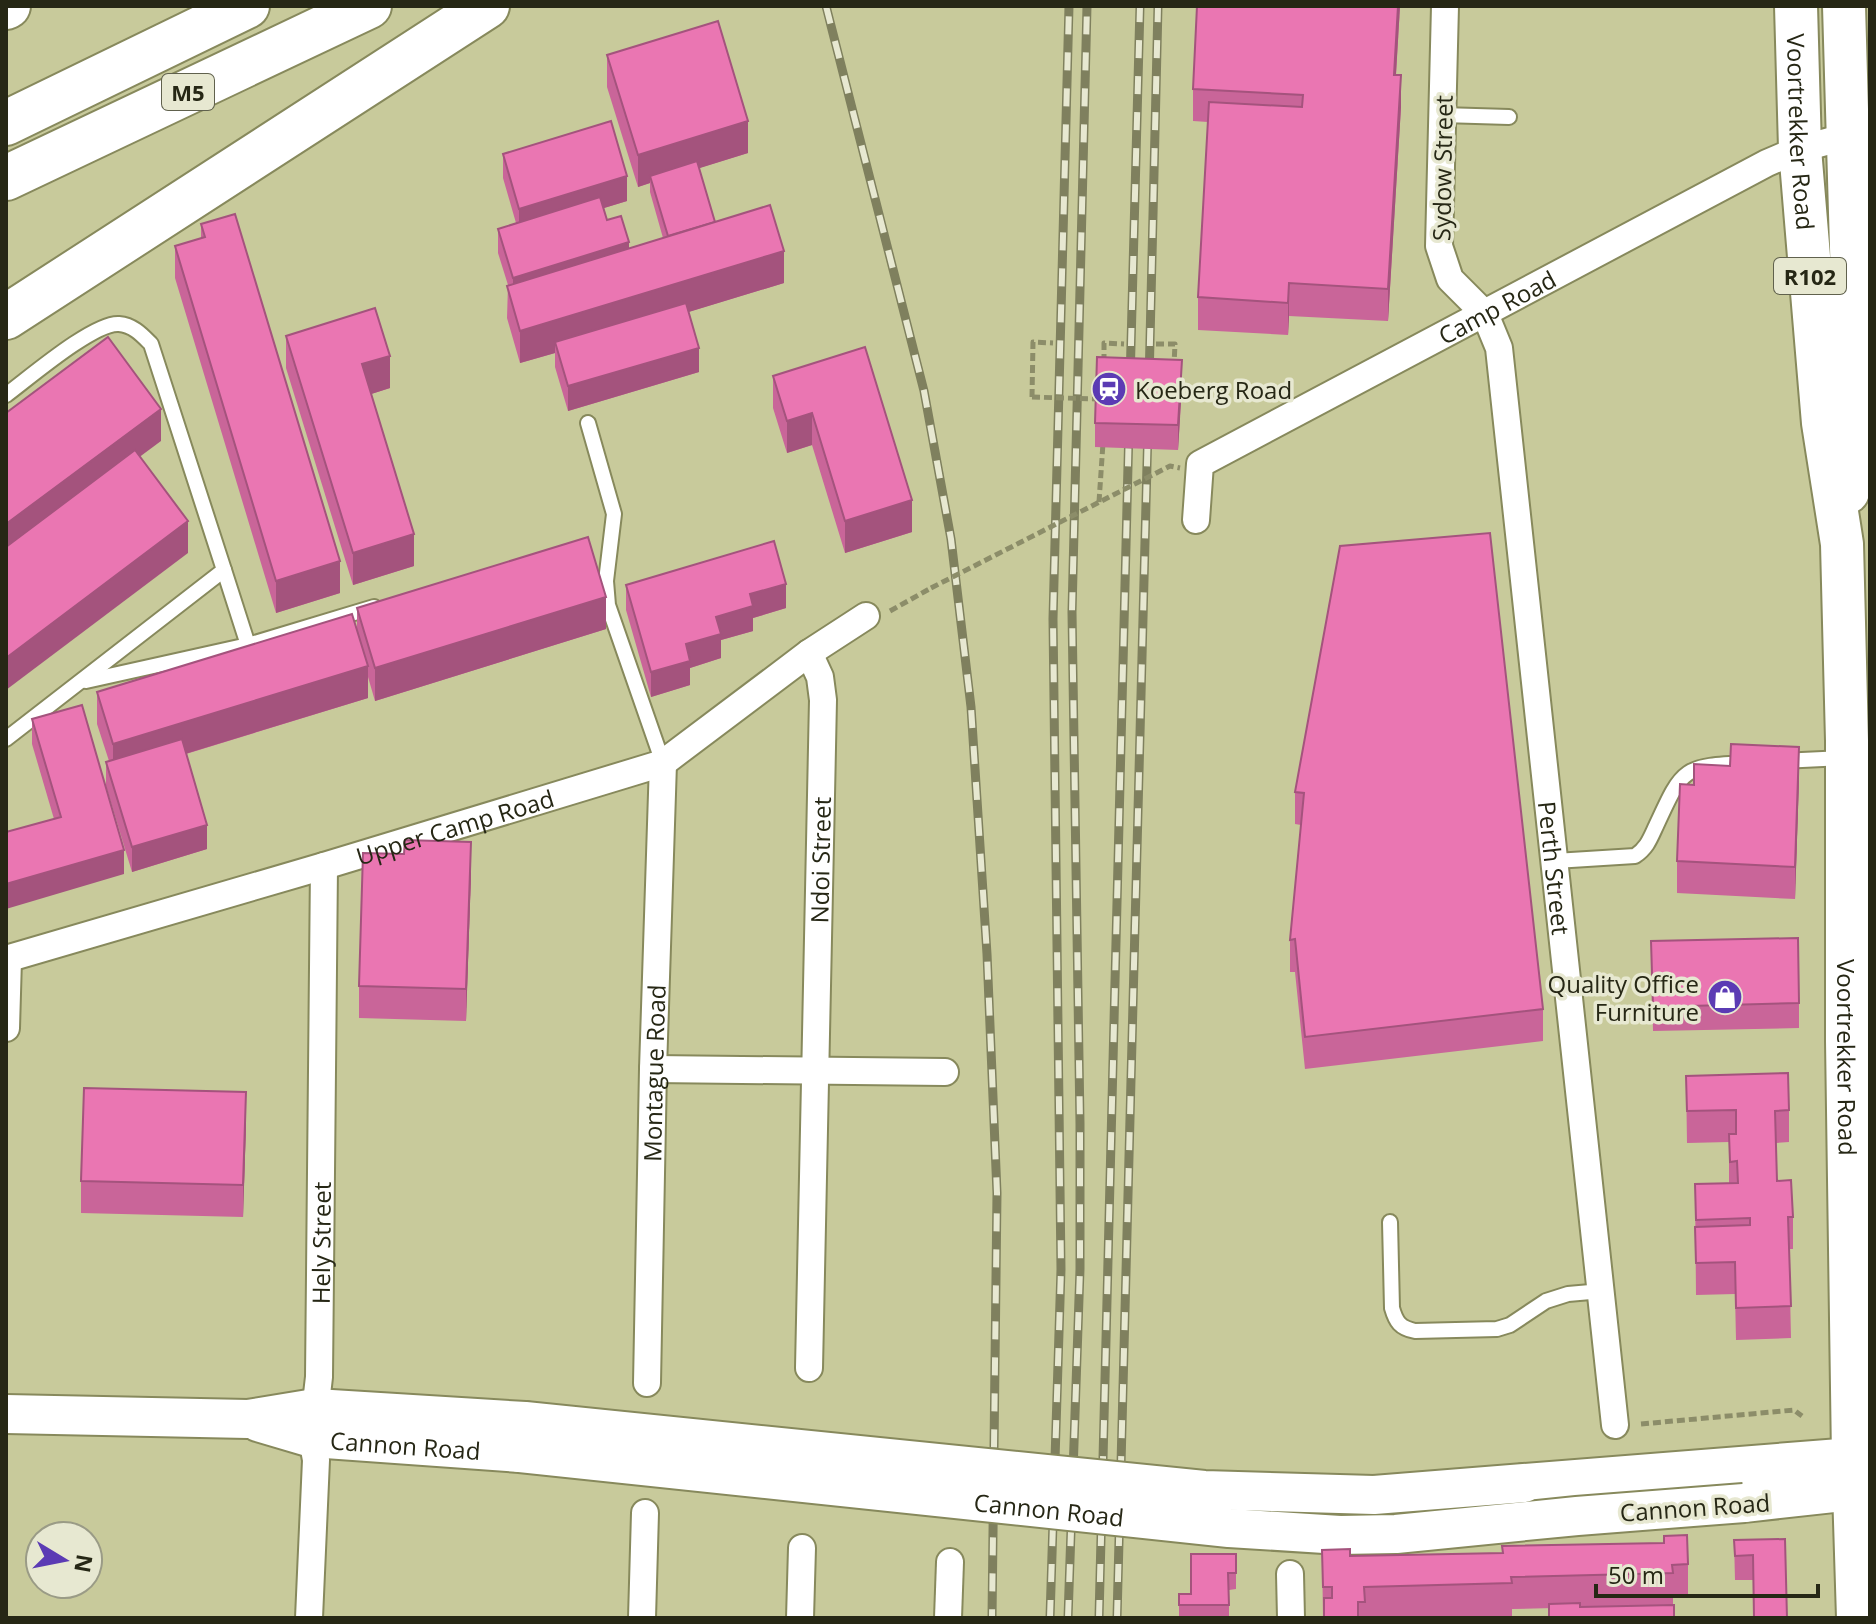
<svg xmlns="http://www.w3.org/2000/svg" width="1876" height="1624" viewBox="0 0 1876 1624" font-family="'Open Sans',sans-serif">
<style>
.lines{fill:none;stroke-linecap:round;stroke-linejoin:round}
.service-casing{stroke:#87895c;stroke-width:18}
.minor-casing{stroke:#87895c;stroke-width:30}
.secondary-casing{stroke:#87895c;stroke-width:42}
.primary-casing{stroke:#87895c;stroke-width:46}
.motorway-casing{stroke:#87895c;stroke-width:48}
.path{stroke:#8c8d69;stroke-width:5;stroke-dasharray:8 4;stroke-linecap:butt}
.service{stroke:#fff;stroke-width:14}
.minor{stroke:#fff;stroke-width:26}
.secondary{stroke:#fff;stroke-width:38}
.primary{stroke:#fff;stroke-width:42}
.motorway{stroke:#fff;stroke-width:44}
.rail-casing{stroke:#7f805e;stroke-width:9}
.rail{stroke:#e7e8d1;stroke-width:6;stroke-dasharray:18;stroke-linecap:butt}
.secondary-bridge-casing{stroke:#87895c;stroke-width:42;stroke-linecap:butt}
.path-bridge{stroke:#8c8d69;stroke-width:5;stroke-dasharray:8 4;stroke-linecap:butt}
.secondary-bridge{stroke:#fff;stroke-width:38}
.wall{fill:#c96599}
.shaded-wall{fill:#a4537d}
.building{fill:#ea76b2;stroke:#a4537d;stroke-width:2}
.labels{text-anchor:middle;dominant-baseline:central;stroke-width:7;stroke-linejoin:round;paint-order:stroke}
.shield{fill:#e7e8d1;stroke:#60614d;stroke-width:2}
.shield-label{font-size:22px;font-weight:bold;fill:#262715}
.street-label{font-size:24px;fill:#262715;stroke:#e7e8d1}
.poi-label{font-size:24px;fill:#262715;stroke:#e7e8d1;text-anchor:start}
</style>
<rect width="100%" height="100%" fill="#c8ca9b"/>
<g class="lines">
<defs>
<g id="service">
<path d="M1442,115L1509,117"/>
<path d="M6,395C29,378 94,322 119,324C133,325 142,335 151,344L224,570L6,739"/>
<path d="M588,423L614,514L606,581L608,605L663,763"/>
<path d="M248,645L374,607"/>
<path d="M86,681L248,645L224,570"/>
<path d="M1781,761L1844,758"/>
<path d="M1555,861L1635,856C1647,848 1650,839 1656,826C1683,767 1683,766 1748,763"/>
<path d="M1390,1222L1392,1308C1396,1322 1400,1328 1415,1331L1497,1329L1510,1325L1546,1301L1568,1294L1602,1291"/>
</g>
<g id="minor">
<path id="s1" d="M1445,6L1439,246L1450,279L1485,314L1499,348L1615,1425"/>
<path id="s2" d="M1196,520L1200,464L1767,163L1800,149L1848,136"/>
<path id="s3" d="M6,959L324,866L663,763L809,653L866,616"/>
<path d="M6,1028L8,959"/>
<path d="M653,1069L945,1072"/>
<path id="s4" d="M809,1368L823,700L820,677L809,653"/>
<path id="s5" d="M647,1383L653,1069L663,763"/>
<path d="M1290,1574L1291,1618"/>
<path id="s6" d="M309,1618L316,1460L312,1438L319,1377L324,866"/>
<path d="M642,1618L645,1513"/>
<path d="M800,1618L802,1548"/>
<path d="M948,1618L950,1562"/>
</g>
<g id="secondary">
<path d="M6,1414L248,1419L315,1408L525,1421"/>
<path id="s7" d="M258,1422L312,1438L520,1453"/>
<path d="M1524,1483L1853,1457L1870,1458"/>
<path d="M1744,1503L1870,1489"/>
</g>
<g id="primary">
<path id="s8" d="M1796,6L1800,149L1806,221L1823,423L1842,544L1847,741V1041L1853,1457L1858,1618"/>
<path d="M1844,6L1856,419L1848,492"/>
</g>
<g id="motorway">
<path d="M6,7L8,6"/>
<path d="M6,123L247,6"/>
<path d="M6,178L369,6"/>
<path d="M6,317L487,6"/>
</g>
</defs>
<use href="#service" class="service-casing"/>
<use href="#minor" class="minor-casing"/>
<use href="#secondary" class="secondary-casing"/>
<use href="#primary" class="primary-casing"/>
<use href="#motorway" class="motorway-casing"/>
<g class="path">
<path d="M1156,344H1175L1174,365"/>
<path d="M1104,362V343L1124,344"/>
<path d="M1032,397L1033,342L1053,343"/>
<path d="M1099,502L1103,443"/>
<path d="M890,611L931,588"/>
<path d="M1641,1424L1794,1410L1802,1416"/>
</g>
<use href="#service" class="service"/>
<use href="#minor" class="minor"/>
<use href="#secondary" class="secondary"/>
<use href="#primary" class="primary"/>
<use href="#motorway" class="motorway"/>
<defs>
<g id="rail">
<path d="M826,6L924,391L951,539L971,707L987,954L997,1193L992,1618"/>
<path d="M1130,382L1140,6"/>
<path d="M1149,382L1158,6"/>
<path d="M1050,1618L1061,1269L1053,619L1069,6"/>
<path d="M1068,1618L1080,1269V1124L1072,612L1087,6"/>
<path d="M1099,1618L1129,426"/>
<path d="M1117,1618L1148,426"/>
</g>
</defs>
<use href="#rail" class="rail-casing"/>
<use href="#rail" class="rail"/>
<defs>
<g id="secondary-bridge">
<path d="M525,1421L1204,1490L1374,1495L1524,1483"/>
<path id="s9" d="M520,1453L1229,1528L1340,1535L1396,1534L1577,1516L1744,1503"/>
</g>
</defs>
<use href="#secondary-bridge" class="secondary-bridge-casing"/>
<g class="path-bridge">
<path d="M1032,397L1096,399"/>
<path d="M931,588L1170,466L1180,468"/>
</g>
<use href="#secondary-bridge" class="secondary-bridge"/>
</g>
<g class="wall">
<path d="M1400,6L1396,75L1401,107L1388,321L1289,316L1288,335L1198,330V297L1208,122L1193,121V89Z"/>
<path d="M607,55L748,153L699,168L715,222L784,283L688,312L699,372L568,411L555,367V353L520,363L507,318L508,285L498,253V229L516,223L503,178V154L627,201L604,208L607,220L629,248L663,238L650,192V183L638,187L607,87Z"/>
<path d="M201,224L340,593L276,613L175,278V246L201,238Z"/>
<path d="M286,336L390,388L371,394L414,566L353,585L286,368Z"/>
<path d="M865,347L912,532L845,553L812,445L787,453L773,408V376Z"/>
<path d="M1182,385L1178,450L1095,447V423Z"/>
<path d="M1340,546L1543,1009V1041L1305,1069L1295,972H1290V940L1301,825L1295,824V792Z"/>
<path d="M626,585L786,608L753,618V631L721,640V658L690,668V685L651,697L626,610Z"/>
<path d="M357,608L606,629L375,701L368,677V698L186,754L207,849L132,872L106,786V762L109,761L97,724V692L357,630Z"/>
<path d="M32,719L124,874L54,819L32,744Z"/>
<path d="M1799,779L1795,899L1677,893V861L1694,785Z"/>
<path d="M471,874L466,1021L359,1018V986Z"/>
<path d="M1651,941L1799,1003V1028L1653,1031Z"/>
<path d="M1686,1076L1789,1110V1142L1776,1143L1777,1181L1793,1217V1249H1789L1791,1338L1736,1340L1735,1294L1696,1295L1695,1184L1729,1183V1142L1687,1143Z"/>
<path d="M246,1124L243,1217L81,1213V1181Z"/>
<path d="M1785,1539L1753,1580H1735L1734,1540Z"/>
<path d="M1322,1550L1350,1556L1688,1564V1596L1673,1597V1605L1512,1609V1616L1421,1618H1323Z"/>
<path d="M1236,1554V1589L1229,1590V1618H1179V1594H1191Z"/>
</g>
<g class="shaded-wall">
<path d="M1398,6H1400L1394,107V75Z"/>
<path d="M1401,75V107L1388,321V289Z"/>
<path d="M748,121V153L652,183L650,176V183L638,187V155Z"/>
<path d="M627,176V201L519,234V209Z"/>
<path d="M629,242V267L513,303V278Z"/>
<path d="M784,251V283L558,352L555,342V353L520,363V331Z"/>
<path d="M1289,283V316L1288,335V303Z"/>
<path d="M699,348V372L568,411V386Z"/>
<path d="M390,356V388L362,397V364Z"/>
<path d="M1182,360V385L1178,450V425Z"/>
<path d="M161,409V441L6,556V524Z"/>
<path d="M812,413V445L787,453V421Z"/>
<path d="M912,500V532L845,553V521Z"/>
<path d="M188,521V553L6,690V658Z"/>
<path d="M414,534V566L353,585V553Z"/>
<path d="M340,561V593L276,613V581Z"/>
<path d="M786,584V608L753,618V631L721,640V658L690,668V685L651,697V672L716,617L750,594Z"/>
<path d="M606,597V629L375,701V668Z"/>
<path d="M368,666V698L113,776V744Z"/>
<path d="M1799,747V779L1795,899V867Z"/>
<path d="M207,825V849L132,872V847Z"/>
<path d="M471,842V874L466,1021V989Z"/>
<path d="M124,850V874L6,909V884Z"/>
<path d="M246,1092V1124L243,1217V1185Z"/>
</g>
<g class="building">
<path d="M1197,6H1398L1394,75H1401L1388,289L1289,283L1288,303L1198,297L1209,102L1302,107L1303,95L1193,89Z"/>
<path d="M718,21L748,121L638,155L607,55Z"/>
<path d="M611,121L627,176L519,209L503,154Z"/>
<path d="M697,161L715,222L668,236L650,176Z"/>
<path d="M600,197L607,220L621,216L629,242L513,278L498,229Z"/>
<path d="M770,205L784,251L520,331L507,286Z"/>
<path d="M235,214L340,561L276,581L175,246L205,237L201,224Z"/>
<path d="M686,303L699,348L568,386L555,342Z"/>
<path d="M375,308L390,356L362,364L414,534L353,553L286,336Z"/>
<path d="M108,337L161,409L6,524V413Z"/>
<path d="M865,347L912,500L845,521L812,413L787,421L773,376Z"/>
<path d="M1097,357L1182,360L1178,425L1095,423Z"/>
<path d="M135,450L188,521L6,658V547Z"/>
<path d="M1490,533L1543,1009L1305,1037L1295,939L1290,940L1304,793L1295,792L1340,546Z"/>
<path d="M588,537L606,597L375,668L357,608Z"/>
<path d="M774,541L786,584L750,594L753,606L716,617L721,634L686,644L690,661L651,672L626,585Z"/>
<path d="M352,614L368,666L113,744L97,692Z"/>
<path d="M82,705L124,850L6,884V832L61,817L32,719Z"/>
<path d="M182,739L207,825L132,847L106,762Z"/>
<path d="M1731,744L1799,747L1795,867L1677,861L1680,784L1694,785V764L1730,766Z"/>
<path d="M405,840L471,842L466,989L359,986L363,853L404,854Z"/>
<path d="M1798,938L1799,1003L1653,1007L1651,941Z"/>
<path d="M1788,1073L1789,1110L1775,1111L1777,1181L1791,1180L1793,1217H1788L1791,1306L1736,1308L1735,1262L1696,1263L1695,1227L1750,1225V1218L1696,1220L1695,1184L1738,1183L1737,1161L1730,1162L1729,1134H1736V1110L1687,1111L1686,1076Z"/>
<path d="M84,1088L246,1092L243,1185L81,1181Z"/>
<path d="M1687,1535L1688,1564L1672,1565L1673,1573L1511,1577L1512,1583L1364,1587L1365,1602H1358V1618H1324V1598H1332V1587H1323L1322,1550L1350,1549V1556L1503,1553L1502,1546L1664,1543V1536Z"/>
<path d="M1785,1539L1787,1618H1754L1753,1555L1735,1556L1734,1540Z"/>
<path d="M1191,1554H1236V1573H1228L1229,1605H1179V1594H1191Z"/>
<path d="M1580,1603V1607L1674,1605V1618H1549V1604Z"/>
</g>
<defs>
<symbol id="station-disc" viewBox="-11 -11 22 22"><circle r="9.5" fill="#5b3bb4" stroke="#e7e8d1"/><path d="M-3-6H3Q5-6 5-4V2Q5 4 3 4L4.5 6H3L1.5 4h-3L-3 6H-4.5L-3 4Q-5 4-5 2V-4Q-5-6-3-6ZM-3.5-4v3h7v-3ZM-3.5 1v1.5H-2V1ZM2 1v1.5H3.5V1Z" fill="#fff"/></symbol>
<symbol id="shop-disc" viewBox="-11 -11 22 22"><circle r="9.5" fill="#5b3bb4" stroke="#e7e8d1"/><path d="M-5-2.5h2.3a2.7 3.5 0 0 1 5.4 0H5L5.5 6h-11ZM-1.5-2.5h3a1.5 2.3 0 0 0-3 0Z" fill="#fff"/></symbol>
</defs>
<g fill-rule="evenodd">
<use href="#station-disc" x="1089" y="369" width="40" height="40"/>
<use href="#shop-disc" x="1705" y="977" width="40" height="40"/>
</g>
<g class="labels">
<g class="shield">
<rect x="162" y="74" width="52" height="36" rx="6"/>
<rect x="1774" y="258" width="72" height="36" rx="6"/>
</g>
<g class="shield-label">
<text x="188" y="92">M5</text>
<text x="1810" y="276">R102</text>
</g>
<g class="street-label">
<text stroke="none"><textPath href="#s8" startOffset="126">Voortrekker Road</textPath></text>
<text transform="translate(1442 168) rotate(-89)">Sydow Street</text>
<text stroke="none"><textPath href="#s2" startOffset="392">Camp Road</textPath></text>
<text stroke="none"><textPath href="#s3" startOffset="468">Upper Camp Road</textPath></text>
<text stroke="none"><textPath href="#s4" startOffset="508">Ndoi Street</textPath></text>
<text stroke="none"><textPath href="#s1" startOffset="884">Perth Street</textPath></text>
<text stroke="none"><textPath href="#s8" startOffset="1054">Voortrekker Road</textPath></text>
<text stroke="none"><textPath href="#s5" startOffset="310">Montague Road</textPath></text>
<text stroke="none"><textPath href="#s6" startOffset="376">Hely Street</textPath></text>
<text stroke="none"><textPath href="#s7" startOffset="150">Cannon Road</textPath></text>
<text transform="translate(1695 1507) rotate(-4)">Cannon Road</text>
<text stroke="none"><textPath href="#s9" startOffset="532">Cannon Road</textPath></text>
</g>
<g class="poi-label">
<text x="1135" y="389">Koeberg Road</text>
<text x="1699" y="983" text-anchor="end">Quality Office<tspan x="1699" dy="28">Furniture</tspan></text>
</g>
</g>
<rect width="1876" height="1624" fill="none" stroke="#262715" stroke-width="16"/>
<g transform="translate(64 1560) rotate(100)"><circle r="38" fill="#e7e8d1" stroke="#9a9b86" stroke-width="2"/>
<path d="M0-6L14 30L0 20L-14 30Z" fill="#5b3bb4"/>
<text y="-12" font-size="22" font-weight="bold" text-anchor="middle" fill="#262715">N</text>
</g>
<path d="M1596 1584v12h222v-12" fill="none" stroke="#262715" stroke-width="4"/>
<text x="1608" y="1584" font-size="24" fill="#262715" stroke="#e7e8d1" stroke-width="6" paint-order="stroke">50 m</text>
</svg>
